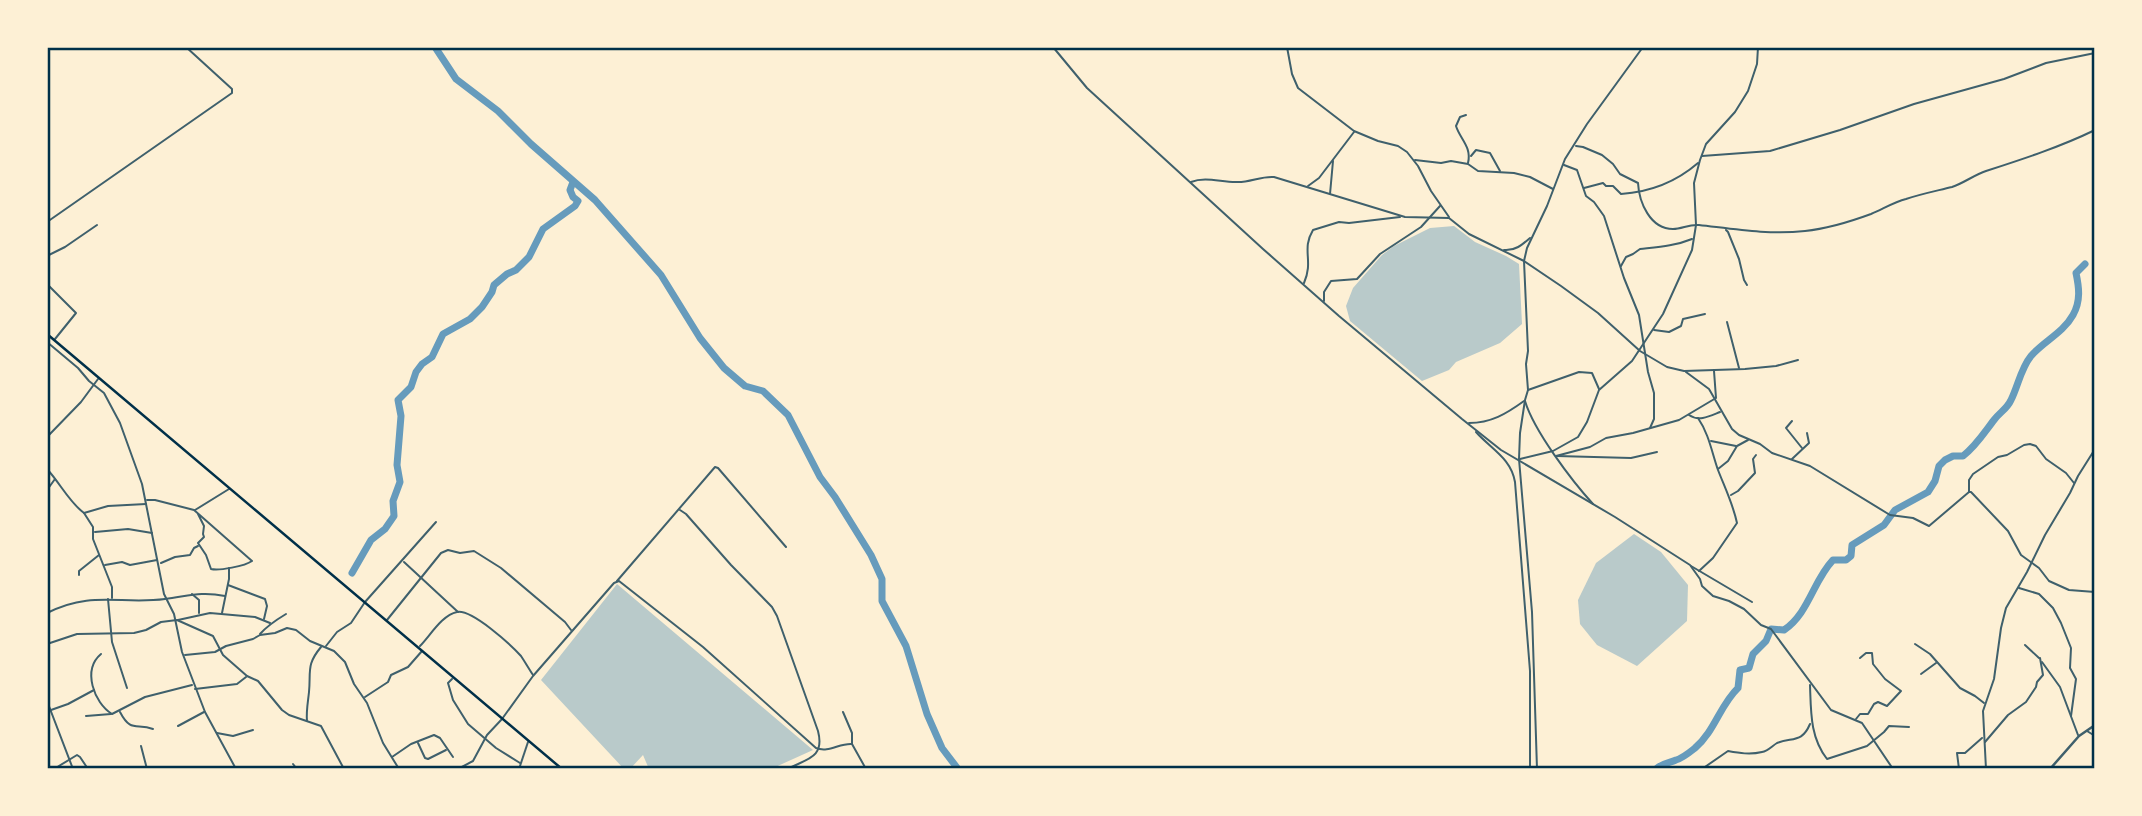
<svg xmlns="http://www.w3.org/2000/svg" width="2142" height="816" viewBox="0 0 2142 816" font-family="Poppins,sans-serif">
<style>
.green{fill:#b9caca}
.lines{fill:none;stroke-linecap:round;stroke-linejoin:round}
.river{stroke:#669bbc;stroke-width:7}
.minor{stroke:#3f606c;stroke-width:2}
.tertiary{stroke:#3f606c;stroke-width:2.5}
.secondary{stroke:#003049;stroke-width:2.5}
.neatline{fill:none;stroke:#003049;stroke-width:2.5}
</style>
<rect width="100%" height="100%" fill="#fdf0d5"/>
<g class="green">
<path d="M1454,226L1475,242L1506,256L1519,264L1522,324L1500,343L1456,362L1449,370L1422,381L1350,321L1346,306L1353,288L1382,255L1394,246L1430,228Z"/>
<path d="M1634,534L1661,552L1688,585L1687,621L1637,666L1597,645L1580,624L1578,600L1596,563Z"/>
<path d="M617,584L813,750L771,769H649L643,755L630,769H624L541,680Z"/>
</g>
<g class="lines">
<g class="river">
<path d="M435,47L456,79L498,111L531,144L595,200L661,275L700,338L724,368L745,386L763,391L788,415L820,477L835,497L871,555L882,579V601L906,646L927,714L942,748L958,769"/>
<path d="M352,573L371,540L385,529L394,516L393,501L400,482L397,465L401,416L398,400L411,387L416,372L422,364L432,357L443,334L470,319L482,307L492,292L494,285L507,274L516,270L529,257L543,229L575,206L578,201L573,197L570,190L573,182"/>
<path d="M1656,769C1662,763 1669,763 1676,760C1683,758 1690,752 1695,748C1715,731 1720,705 1738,688L1740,670L1749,668L1753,654L1766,641L1771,629L1784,630C1809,613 1813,581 1833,560H1846L1851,556L1852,545L1884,525L1895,510L1928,492L1935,481L1939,466L1945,460L1953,456H1963C1976,446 1984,433 1994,420C2000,412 2007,409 2011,400C2018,386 2021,368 2031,356C2044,341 2063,333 2073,315C2081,301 2079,287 2076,273L2085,264"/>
</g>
<g class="minor">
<path d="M1053,47L1087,88L1263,249L1339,316L1462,419L1501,450L1615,517L1690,565L1700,579L1702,586L1713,596L1729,601L1744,609L1761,625L1771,629L1831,710L1862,723L1893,769"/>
<path d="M1287,47L1292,74L1298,88L1354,131L1378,141L1398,146L1407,152L1418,166L1431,191L1449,217"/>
<path d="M1466,115L1460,117L1456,126C1460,139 1472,147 1468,163"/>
<path d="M1576,146L1583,147L1602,155L1613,164L1620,174L1638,183C1639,202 1650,229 1673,229C1682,229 1689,224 1699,225C1734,229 1769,235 1805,231C1825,229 1852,221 1871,214C1883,209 1894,202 1906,199C1921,194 1936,191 1952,187C1964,183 1974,175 1986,171C2023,159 2060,147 2095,130"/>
<path d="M1471,156L1476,150L1490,153L1500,171"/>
<path d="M1702,156L1770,151L1840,130L1914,104L2004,79L2046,63L2095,53"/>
<path d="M1415,160L1441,163L1451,161L1468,164L1478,171L1514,173L1530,177L1553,189"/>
<path d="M1564,165L1577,170L1586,196L1594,202L1604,216L1624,278L1639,315L1648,372L1654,393V419L1650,428"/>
<path d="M1191,182C1206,176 1223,183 1238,182C1251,182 1261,176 1274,177L1405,217L1449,218L1469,234L1524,261L1561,286L1598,313L1640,351L1667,367L1684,371L1745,369L1776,366L1798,360"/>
<path d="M1308,186L1319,178L1354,132"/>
<path d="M1584,188L1603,183L1606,186H1613L1621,194C1650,192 1676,182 1698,163"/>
<path d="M1330,194L1333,161"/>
<path d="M47,222L232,93V89L186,47"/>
<path d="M1726,230L1728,232L1739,259L1744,280L1747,285"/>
<path d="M1504,250C1515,251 1522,245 1530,238"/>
<path d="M47,256L65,247L97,225"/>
<path d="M1621,266L1626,257L1633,254L1640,249C1658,247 1675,246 1692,239"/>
<path d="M1304,283C1314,260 1301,250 1313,230L1339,222L1349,223L1400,217"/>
<path d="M47,284L76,313L55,339"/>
<path d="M1324,301V292L1331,281L1357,279L1380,254L1421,227L1440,206"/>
<path d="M1727,322L1739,368"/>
<path d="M1654,330L1669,332L1681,326L1683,319L1705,314"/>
<path d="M47,342L78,368L89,381L104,393L120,423L142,484L164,594L174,614L182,652L205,712L236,769"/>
<path d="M1686,372L1709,389L1732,429L1739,435L1760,444L1772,453L1810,466L1890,515L1913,518L1929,526L1969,492H1971L2008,531L2021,555L2039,568L2049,581L2069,590L2095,592"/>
<path d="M1528,390L1579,372L1592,373L1599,389"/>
<path d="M1525,401C1534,431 1572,481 1593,504"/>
<path d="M1689,415C1699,422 1710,416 1720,412"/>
<path d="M1698,418C1709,434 1712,453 1718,470C1725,488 1733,504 1737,523L1713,558L1699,571"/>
<path d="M1792,421L1786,428L1802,448"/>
<path d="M1469,423C1491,423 1506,414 1524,401"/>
<path d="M1476,432C1491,449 1511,458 1515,482L1530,671V769"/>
<path d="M47,437L81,402L98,379"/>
<path d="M1711,441L1736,446"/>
<path d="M1556,456L1590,447L1606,438L1633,433L1679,420L1716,398L1714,371"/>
<path d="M1557,456L1631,458L1657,452"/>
<path d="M1520,459L1553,451L1578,437L1587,422L1599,390L1632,361L1663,314L1692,250L1696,225L1694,183L1700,160L1706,144L1735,112L1748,91L1757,64L1758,47"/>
<path d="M1792,459L1809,443L1807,433"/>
<path d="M47,469C60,483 69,502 84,513L108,506L146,504"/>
<path d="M1718,469L1728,461L1737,446L1748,440"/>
<path d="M47,490L55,479"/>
<path d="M1969,492V480L1973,474L1998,457L2007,455L2024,445L2030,444L2036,446L2046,459L2066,473L2074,483"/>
<path d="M1731,495L1738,491L1755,473L1753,459L1756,455"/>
<path d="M147,500H155L194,510L252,561C245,566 219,571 211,569L206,555L198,543L204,537L203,534L204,526L198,514"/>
<path d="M195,510L229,489"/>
<path d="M680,510L686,514L731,565L772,607L777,616L818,731C825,758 807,759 787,769"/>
<path d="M84,513L93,527V539L112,587V598"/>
<path d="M95,532L128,529L152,533"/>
<path d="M404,562L458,612"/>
<path d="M161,563L175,557L190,555L194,548L198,546"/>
<path d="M105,565L122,562L130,565L157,560"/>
<path d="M1691,566L1752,602"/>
<path d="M79,575V571L99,555"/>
<path d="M617,581L715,467L718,468L786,547"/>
<path d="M228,585L265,599L267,606L264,619"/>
<path d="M2019,588L2039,594L2053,608L2061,623L2071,648L2070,668L2076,679L2071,716"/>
<path d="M192,594L199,600V613"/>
<path d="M108,599L112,642L127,688"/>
<path d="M47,613C92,590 121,605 165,599C189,596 201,591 225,596"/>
<path d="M222,613L229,579V568"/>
<path d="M178,620L210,613L255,617L270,623"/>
<path d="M387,620L441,553L448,550L460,553L474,551L501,568L565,622L571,630"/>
<path d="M260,634C268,625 276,620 286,614"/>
<path d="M47,644L77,634L134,633L146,630L161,622L177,620L213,636L223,655L247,676L258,681L282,710L289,715L321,726L344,769"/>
<path d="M1915,644L1930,654L1960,688L1975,696L1984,703"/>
<path d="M2025,645L2039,658"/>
<path d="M326,646L337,632L351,623L365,602L436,522"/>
<path d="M420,646C430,636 442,615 457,612C472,609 511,645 521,656C525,662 529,669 533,675"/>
<path d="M101,654C82,670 94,703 112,714L145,697L192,685"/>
<path d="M185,655L215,652L226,646L253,639L260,635L275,633L287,628L296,630L310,641L334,651L345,662L354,684L367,703L383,743L399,769"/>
<path d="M2042,662L2060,687L2078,735"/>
<path d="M1921,674L1936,663"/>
<path d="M452,679L448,683L453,700L468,724L496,748L520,763"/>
<path d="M1810,685C1811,712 1810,737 1827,759L1867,746L1884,732L1889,726L1909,727"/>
<path d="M195,689L237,684L246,677"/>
<path d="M365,697L388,682L391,675L408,667L422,651"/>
<path d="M47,701L73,769"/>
<path d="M51,710L68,704L94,690"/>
<path d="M120,712C131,733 136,723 153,729"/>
<path d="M843,712L852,733V744L866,769"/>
<path d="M86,716L111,714"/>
<path d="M1856,719L1860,714H1868L1874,704L1878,702L1887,706L1901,691L1885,679L1873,664L1872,653H1866L1860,658"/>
<path d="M307,721C306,711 308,702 309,692C311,671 306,665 321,647"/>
<path d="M178,726L204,712"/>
<path d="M2087,731L2095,736"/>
<path d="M217,733L233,736L253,730"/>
<path d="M1985,742L2008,715L2026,702L2036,687L2037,682L2043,675L2040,658"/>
<path d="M418,743L425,758L428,759L446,750"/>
<path d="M141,746L147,769"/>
<path d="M392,757L411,744L434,735L440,738L453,757"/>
<path d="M293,764L297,769"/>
<path d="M54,769L77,755L80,757L88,769"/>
<path d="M458,769L473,761L487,735L502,719L533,676L614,583L619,581L703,647L816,748C829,753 839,743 852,744"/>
<path d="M519,769L528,742"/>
<path d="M1537,769L1532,612L1519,459L1520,433L1525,400L1528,390L1526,364L1528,351L1524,261L1527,248L1547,206L1565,159L1587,124L1643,47"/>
<path d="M1702,769L1728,751C1739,753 1750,755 1762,752C1768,751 1772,746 1777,743C1793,737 1802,743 1810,724"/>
<path d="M1959,769L1957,753H1965L1982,738"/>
<path d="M1986,769L1983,711L1994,679L2001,628L2006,608L2027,572L2045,535L2070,493L2078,476L2095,449"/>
</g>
<path class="tertiary" d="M2050,769L2079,736L2095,725"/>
<path class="secondary" d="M47,334L562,769"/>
</g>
<rect width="2142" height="816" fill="none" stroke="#fdf0d5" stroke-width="98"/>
<rect x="49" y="49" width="2044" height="718" class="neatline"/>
</svg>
